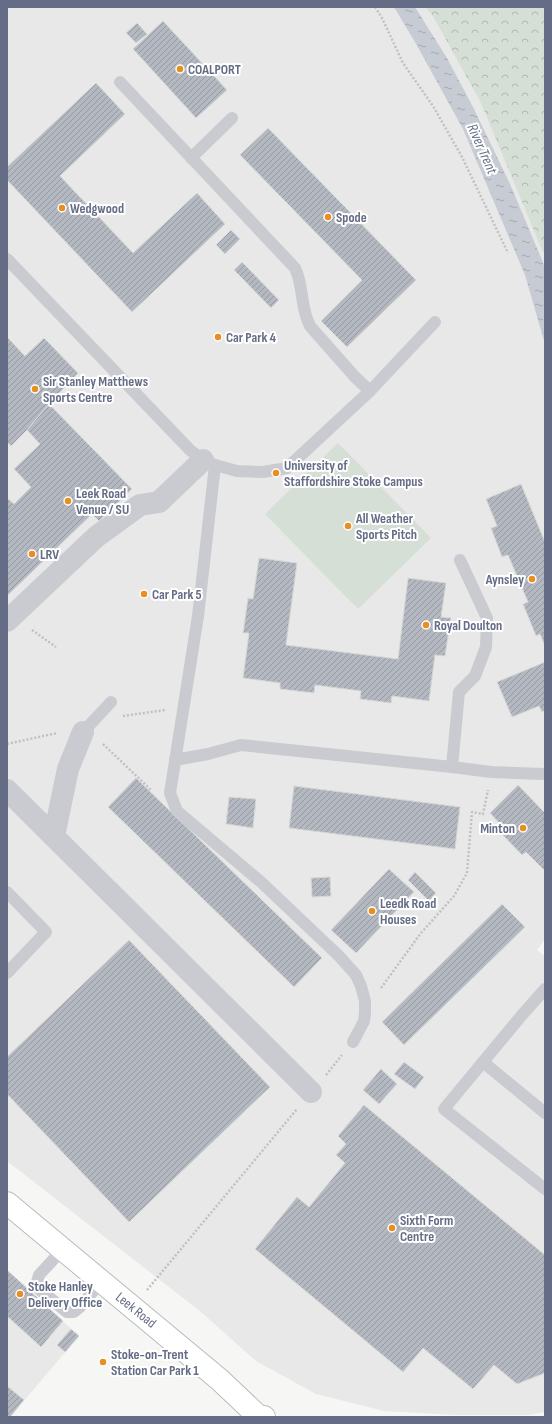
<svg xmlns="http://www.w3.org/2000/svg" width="552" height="1424" viewBox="0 0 552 1424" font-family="'Sofia Sans Condensed',sans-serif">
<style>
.built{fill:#e7e8e7}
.forest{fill:url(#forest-crowns)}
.pitch{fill:#d6dfd5}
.water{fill:url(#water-ripples)}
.building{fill:url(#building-hatch);stroke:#d8d9d6}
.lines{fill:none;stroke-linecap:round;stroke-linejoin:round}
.highway-casing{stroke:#b9bbbf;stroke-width:24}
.path{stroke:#c1c1c4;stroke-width:2.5;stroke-dasharray:2 2;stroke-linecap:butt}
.lane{stroke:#cacbd0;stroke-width:12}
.street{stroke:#cacbd0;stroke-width:22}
.highway{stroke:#fff;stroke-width:22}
.poi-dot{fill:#e88e23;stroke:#fff;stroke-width:1.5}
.labels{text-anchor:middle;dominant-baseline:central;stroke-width:4;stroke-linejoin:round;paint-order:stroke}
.poi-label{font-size:14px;font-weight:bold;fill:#656d86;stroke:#fff;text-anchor:start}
.street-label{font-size:14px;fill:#656d86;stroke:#fff}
.water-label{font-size:15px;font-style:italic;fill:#667489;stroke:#fff}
</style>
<defs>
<pattern id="forest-crowns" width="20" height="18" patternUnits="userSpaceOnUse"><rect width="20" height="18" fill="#d6dfd5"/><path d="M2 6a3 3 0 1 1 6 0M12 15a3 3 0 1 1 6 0" fill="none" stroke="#b1b9b2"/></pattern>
<pattern id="water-ripples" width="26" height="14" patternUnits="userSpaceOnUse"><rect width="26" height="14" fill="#c7ccd4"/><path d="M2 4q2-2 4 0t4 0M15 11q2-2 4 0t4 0" fill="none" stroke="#a5aab2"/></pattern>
<pattern id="building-hatch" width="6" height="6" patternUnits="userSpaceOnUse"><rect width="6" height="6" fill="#b4b8c0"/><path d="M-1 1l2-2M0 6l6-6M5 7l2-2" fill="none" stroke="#969aa2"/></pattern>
</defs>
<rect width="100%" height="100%" fill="#f6f7f4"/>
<g class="built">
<path d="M7,7H545V939L537,950L545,956V1412L529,1415H455L384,1411L316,1394L256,1361L201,1312L7,1161Z"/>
<path d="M7,1270L79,1336L10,1417H7Z"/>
</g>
<path class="forest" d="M425,7H545V254L542,250L481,103L433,16Z"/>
<path class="pitch" d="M338,443L431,538L358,609L265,514Z"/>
<path class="water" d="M394,7H415L447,58L473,107L510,184L542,260L545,268V344L525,275L463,129L415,42Z"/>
<g class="building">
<path d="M163,21L227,90L196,118L133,49Z"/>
<path d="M137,23L147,34L136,43L126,33Z"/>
<path d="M96,83L125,114L60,176L133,253L197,193L225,224L132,312L7,180V167Z"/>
<path d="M268,128L416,280L347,347L321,321L362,280L240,155Z"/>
<path d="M231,230L240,239L225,254L216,245Z"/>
<path d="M242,262L279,300L271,308L234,270Z"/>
<path d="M7,337L25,356L44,338L78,373L49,404L27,430L11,446L7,442Z"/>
<path d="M49,404L132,489L99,521L92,514L7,596V498L14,504L31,487L14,469L40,444L27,430Z"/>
<path d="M521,484L545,542V646L540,634L536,636L523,604L528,602L508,555L502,557L491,528L497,526L486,499Z"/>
<path d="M259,558L297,563L286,645L398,659L408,578L446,583L441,617L451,618L445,656L435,655L429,701L392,696L391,703L360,699L361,691L315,685L314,693L280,689V683L243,678L249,633H243L248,598L253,599Z"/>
<path d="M545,662V710L542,712L539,706L512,717L497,682Z"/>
<path d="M136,778L322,958L294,987L108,807Z"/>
<path d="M518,785L545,813V871L526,852L522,855L498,830L502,826L490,813Z"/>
<path d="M294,786L460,807L455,849L289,828Z"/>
<path d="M229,797L256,799L253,828L226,824Z"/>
<path d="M389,869L414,892L356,953L331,930Z"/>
<path d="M415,872L436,893L429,901L408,880Z"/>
<path d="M330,877L331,896L312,897L311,878Z"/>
<path d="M502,904L525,927L404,1045L382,1022Z"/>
<path d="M129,940L270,1087L129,1222L7,1094V1057Z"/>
<path d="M404,1062L424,1077L415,1089L394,1074Z"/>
<path d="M381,1069L397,1084L379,1104L363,1090Z"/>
<path d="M364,1105L545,1255V1373L517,1384L494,1365L473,1389L423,1348L403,1372L255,1249L297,1197L309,1207L345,1163L336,1155L346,1144L338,1136Z"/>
<path d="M7,1270L63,1321L41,1347L7,1316Z"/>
<path d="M71,1329L79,1336L65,1352L57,1345Z"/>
<path d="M7,1386L24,1400L10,1417H7Z"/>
</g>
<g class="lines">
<defs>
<path id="highway" d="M7,1203L220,1380L258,1416L264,1417"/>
</defs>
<use href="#highway" class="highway-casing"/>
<g class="path">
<path d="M375,7L382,18L403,63L433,106L462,157L508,253"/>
<path d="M32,630L56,647"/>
<path d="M123,716L165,710"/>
<path d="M7,744L57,733"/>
<path d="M103,744L151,790"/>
<path d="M381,988L421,933L454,896L467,873L472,812L483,814L488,790"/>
<path d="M326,1075L342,1055"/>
<path d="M147,1290L297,1109"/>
</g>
<g class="lane">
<path d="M120,82L295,268C304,286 300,308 310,326L355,377L370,391L287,468L263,472L237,471L215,465"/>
<path d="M191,158L232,118"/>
<path d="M7,259L190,450L203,460L215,465L198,616L170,793L177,811L261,882L339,956L356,975L361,986L365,1001V1013L364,1021L353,1042"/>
<path d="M370,391L435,322"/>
<path d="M83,732L111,702"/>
<path d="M175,760L208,754L241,745L452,767L491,772L545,774"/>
<path d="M452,767L459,692L475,676L486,647L487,618L460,560"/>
<path d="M7,892L46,932L7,973"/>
<path d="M545,989L522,1015L444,1109L545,1189"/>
<path d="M483,1062L545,1113"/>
<path d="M63,1249L39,1275L37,1282L39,1289L67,1312H74L80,1307L101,1282"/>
</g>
<g class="street">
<path d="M7,621L96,537L140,505L159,502L203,460"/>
<path d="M7,790L311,1092"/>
<path d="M54,836L68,769L83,732"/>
</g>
<use href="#highway" class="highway"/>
</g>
<g class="poi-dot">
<circle cx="180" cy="69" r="4"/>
<circle cx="62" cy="208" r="4"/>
<circle cx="328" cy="217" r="4"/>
<circle cx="218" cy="337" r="4"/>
<circle cx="35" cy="389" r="4"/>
<circle cx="276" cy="473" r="4"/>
<circle cx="68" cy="501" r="4"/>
<circle cx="348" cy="526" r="4"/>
<circle cx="32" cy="554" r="4"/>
<circle cx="532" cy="579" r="4"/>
<circle cx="144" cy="594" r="4"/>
<circle cx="426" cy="625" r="4"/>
<circle cx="523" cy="828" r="4"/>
<circle cx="372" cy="911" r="4"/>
<circle cx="392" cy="1228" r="4"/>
<circle cx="20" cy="1294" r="4"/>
<circle cx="103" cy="1362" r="4"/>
</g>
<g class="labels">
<g class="poi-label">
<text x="188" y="69">COALPORT</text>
<text x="70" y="208">Wedgwood</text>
<text x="336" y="217">Spode</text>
<text x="226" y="337">Car Park 4</text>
<text x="43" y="381">Sir Stanley Matthews<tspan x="43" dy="16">Sports Centre</tspan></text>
<text x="284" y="465">University of<tspan x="284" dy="16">Staffordshire Stoke Campus</tspan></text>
<text x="76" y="493">Leek Road<tspan x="76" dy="16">Venue / SU</tspan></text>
<text x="356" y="518">All Weather<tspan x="356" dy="16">Sports Pitch</tspan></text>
<text x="40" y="554">LRV</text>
<text x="524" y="579" text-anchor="end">Aynsley</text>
<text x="152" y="594">Car Park 5</text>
<text x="434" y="625">Royal Doulton</text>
<text x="515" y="828" text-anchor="end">Minton</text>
<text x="380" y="903">Leedk Road<tspan x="380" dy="16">Houses</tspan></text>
<text x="400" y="1220">Sixth Form<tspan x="400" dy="16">Centre</tspan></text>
<text x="28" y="1286">Stoke Hanley<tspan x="28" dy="16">Delivery Office</tspan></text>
<text x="111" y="1354">Stoke-on-Trent<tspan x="111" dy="16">Station Car Park 1</tspan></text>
</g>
<g class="street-label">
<text transform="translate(136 1310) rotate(39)">Leek Road</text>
</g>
<g class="water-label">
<text transform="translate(482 149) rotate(66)">River Trent</text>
</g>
</g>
<rect width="552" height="1424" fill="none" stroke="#656d86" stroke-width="16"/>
</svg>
